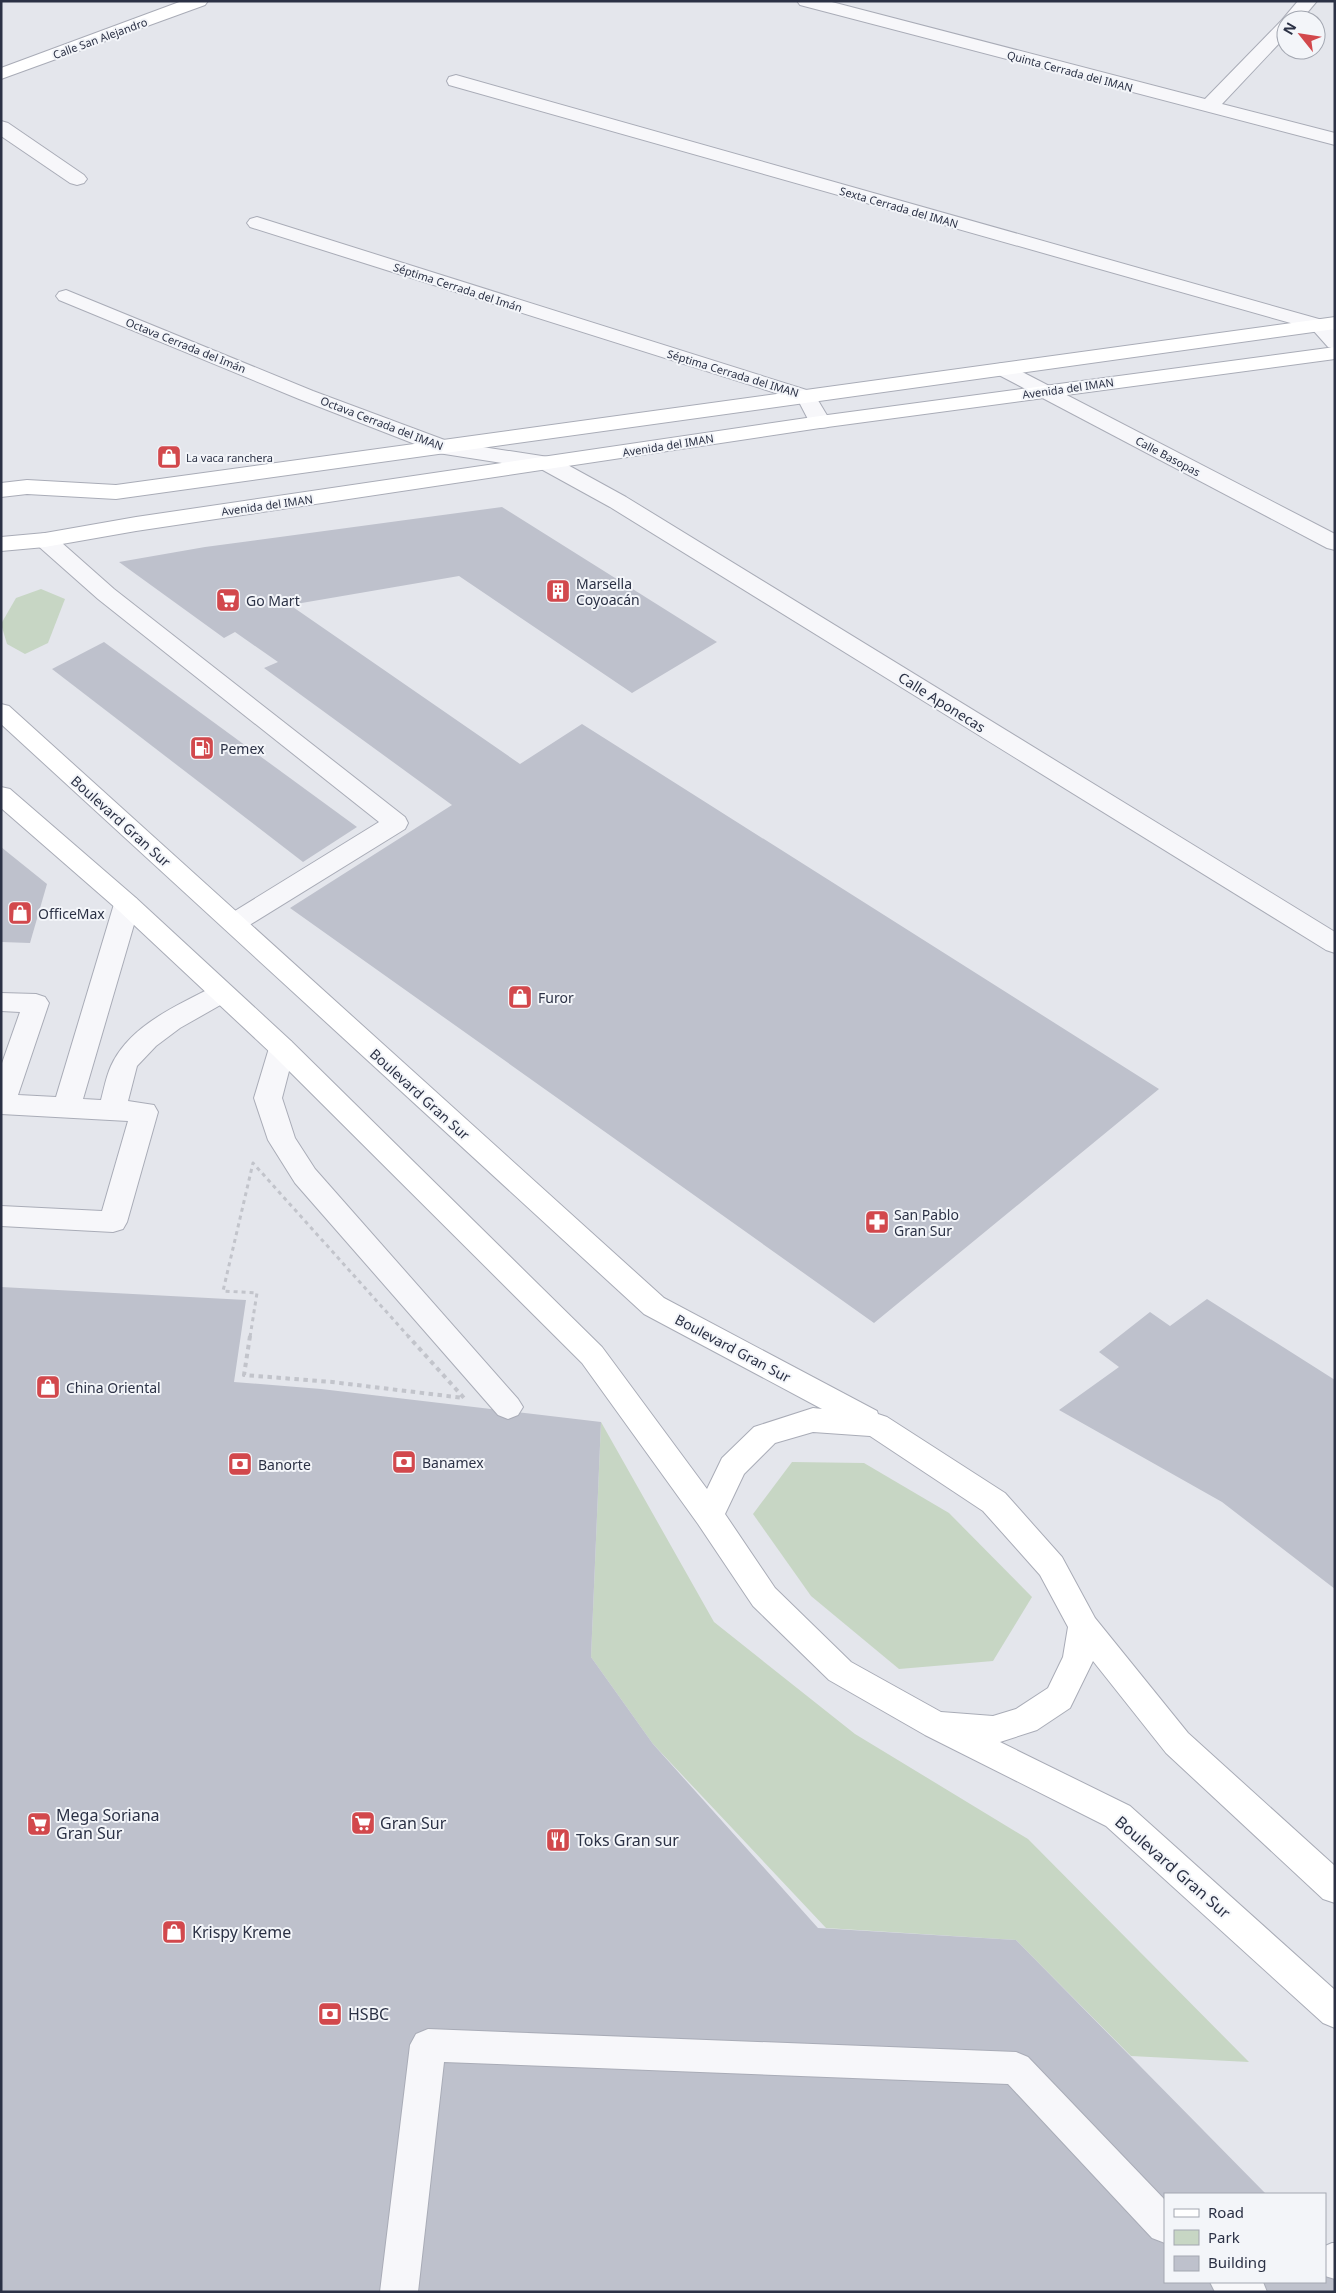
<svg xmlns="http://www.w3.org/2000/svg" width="1336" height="2293" viewBox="0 0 1336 2293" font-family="'Noto Sans',sans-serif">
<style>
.green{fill:#c7d6c4}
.building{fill:#bec1cc}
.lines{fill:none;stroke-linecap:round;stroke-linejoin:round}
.lane-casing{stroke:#a9acb7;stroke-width:2}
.street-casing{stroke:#a9acb7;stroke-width:2}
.secondary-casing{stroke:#a9acb7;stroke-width:2}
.path-far1{stroke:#c2c4cb;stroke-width:3;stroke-dasharray:4 4;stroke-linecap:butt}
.path{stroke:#c2c4cb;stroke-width:4;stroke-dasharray:4.5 4.5;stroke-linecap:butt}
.lane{fill:#f7f7fa;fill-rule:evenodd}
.street{fill:#f7f7fa;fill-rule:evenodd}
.secondary{fill:#fff;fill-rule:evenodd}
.labels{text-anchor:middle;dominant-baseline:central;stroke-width:4;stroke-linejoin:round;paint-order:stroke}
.far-street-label{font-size:11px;fill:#2b3145;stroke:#f3f5f9}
.far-poi-label{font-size:11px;fill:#2b3145;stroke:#f3f5f9;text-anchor:start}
.poi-label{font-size:14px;fill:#2b3145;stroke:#f3f5f9;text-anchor:start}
.street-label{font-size:14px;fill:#2b3145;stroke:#f3f5f9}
.near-poi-label{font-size:16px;fill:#2b3145;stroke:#f3f5f9;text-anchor:start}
.near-street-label{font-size:16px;fill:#2b3145;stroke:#f3f5f9}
</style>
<rect width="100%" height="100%" fill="#e4e6ec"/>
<g class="green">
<path d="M41,589L65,599L48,643L25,654L7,644L1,624L16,598Z"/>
<path d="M601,1422L714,1622L855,1734L1028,1839L1249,2062L1131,2056L1016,1940L826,1928L653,1744L591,1657Z"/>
<path d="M792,1462L864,1463L949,1513L1032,1597L993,1661L899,1669L811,1596L753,1514Z"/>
</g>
<g class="building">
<path d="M502,507L717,642L632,693L459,576L290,605L520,764L582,724L1159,1089L874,1323L290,908L452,805L264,668L278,662L235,632L224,638L119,562L205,547Z"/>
<path d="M104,642L357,827L303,862L52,669Z"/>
<path d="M1,847L47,884L30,943L1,942Z"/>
<path d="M1,1287L246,1300L234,1382L321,1389L601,1422L591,1657L653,1744L818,1928L1016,1940L1266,2194H1165V2282H1325V2254L1335,2264V2292H1Z"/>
<path d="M1207,1299L1335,1380V1589L1222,1502L1059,1410L1119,1367L1099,1352L1150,1312L1170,1326Z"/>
</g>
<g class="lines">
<defs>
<g id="lane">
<path d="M45,533L53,535L114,589L405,817L408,823L405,829L243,929L234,932L225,929L221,923L225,917L379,822L98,599L37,545L34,540L37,535Z"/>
<path d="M127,896L136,898L140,904L83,1099L101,1100C104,1089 106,1077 111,1066C129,1026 176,1006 213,987L222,984L231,987L235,993L231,999L180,1028L156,1046L137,1066L128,1101L154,1105L158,1112L127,1222L123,1229L113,1232L1,1226V1206L102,1211L128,1121L1,1114V1066L20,1012L1,1011V993L36,994L45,997L49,1003L18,1095L56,1097L114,904L118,898Z"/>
<path d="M282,1039L291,1041L295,1048L282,1098L295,1138L315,1169L518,1399L523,1407L518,1415L508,1419L498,1415L295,1183L268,1140L254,1098L269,1048L273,1041Z"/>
<path d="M428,2029L1016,2052L1028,2057L1165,2200V2243L1152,2238L1008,2084L444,2062L418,2292H380L410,2045L416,2034Z"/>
<path d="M1332,2243H1335V2279L1325,2276V2246Z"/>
<path d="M1210,2282H1263L1267,2292H1215Z"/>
</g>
<g id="street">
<path d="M797,1H828L1205,99L1282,20L1298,1H1317L1301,20H1286V36L1222,104L1335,133V145L800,5Z"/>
<path d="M456,75L1326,321L1335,330V349L1328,347L1312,329L449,85L447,81L449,77Z"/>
<path d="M1,121L8,123L84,175L87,179L84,183L77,185L70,183L1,136Z"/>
<path d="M257,217L813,392L831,422L828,427L820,428L812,427L798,400L250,227L247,223L250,219Z"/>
<path d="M66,290L313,391L450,442L555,458L626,497L1335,932V953L1326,950L610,507L541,469L438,453L299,399L59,300L56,296L59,292Z"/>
<path d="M1002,363L1009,365L1335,534V550L1327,548L995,373L992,369L995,365Z"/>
</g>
<g id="secondary">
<path d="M182,1H208L205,5L1,79V68Z"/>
<path d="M1335,317V329L116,499L27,494L1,497V483L27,480L116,485Z"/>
<path d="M1335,347V359L820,428L136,531L45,547L1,551V537L45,533L136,517L820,416Z"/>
<path d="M1,704L9,706L664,1298L877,1411L878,1414L887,1417L1005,1493L1062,1557L1095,1618L1188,1733L1335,1866V1903L1323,1899L1166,1753L1093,1661L1070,1708L1037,1730L1000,1742L1130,1806L1335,1990V2028L1323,2023L1106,1826L925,1735L829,1680L753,1606L698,1524L582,1363L273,1055L118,910L1,808V787L10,789L136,898L291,1041L602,1347L707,1489L722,1458L754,1427L813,1408L822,1409L644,1314L1,724ZM813,1432L870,1436L983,1511L1040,1575L1068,1627L1063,1657L1048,1688L1016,1709L993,1716L941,1712L851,1662L775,1588L725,1514L744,1474L775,1443Z"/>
</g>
</defs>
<use href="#lane" class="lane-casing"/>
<use href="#street" class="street-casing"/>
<use href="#secondary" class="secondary-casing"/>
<path class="path-far1" d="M250,1337L257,1293L223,1291L253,1163L409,1337"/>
<path class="path" d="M250,1336L244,1375L332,1382L464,1398L408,1336"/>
<use href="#lane" class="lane"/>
<use href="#street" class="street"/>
<use href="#secondary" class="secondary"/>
</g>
<defs>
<symbol id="shop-square" viewBox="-11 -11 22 22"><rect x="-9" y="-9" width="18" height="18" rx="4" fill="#d2484c" stroke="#f3f5f9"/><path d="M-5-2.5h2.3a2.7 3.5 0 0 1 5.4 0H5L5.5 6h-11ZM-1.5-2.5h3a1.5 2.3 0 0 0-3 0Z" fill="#fff"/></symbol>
<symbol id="building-square" viewBox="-11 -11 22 22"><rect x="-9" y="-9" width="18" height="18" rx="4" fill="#d2484c" stroke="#f3f5f9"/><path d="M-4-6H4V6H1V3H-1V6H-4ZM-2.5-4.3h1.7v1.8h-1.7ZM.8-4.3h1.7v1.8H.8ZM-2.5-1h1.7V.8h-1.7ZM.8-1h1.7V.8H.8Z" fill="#fff"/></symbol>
<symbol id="supermarket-square" viewBox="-11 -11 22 22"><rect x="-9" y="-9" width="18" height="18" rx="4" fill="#d2484c" stroke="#f3f5f9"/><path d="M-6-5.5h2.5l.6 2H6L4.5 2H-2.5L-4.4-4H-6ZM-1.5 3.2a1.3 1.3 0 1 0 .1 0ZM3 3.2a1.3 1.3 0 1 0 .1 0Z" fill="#fff"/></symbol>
<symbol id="fuel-square" viewBox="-11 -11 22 22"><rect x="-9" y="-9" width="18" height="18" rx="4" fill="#d2484c" stroke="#f3f5f9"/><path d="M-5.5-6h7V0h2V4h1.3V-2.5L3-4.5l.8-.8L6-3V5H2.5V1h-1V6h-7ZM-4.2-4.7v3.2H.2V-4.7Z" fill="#fff"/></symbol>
<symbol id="pharmacy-square" viewBox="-11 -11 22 22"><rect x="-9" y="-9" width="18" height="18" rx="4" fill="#d2484c" stroke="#f3f5f9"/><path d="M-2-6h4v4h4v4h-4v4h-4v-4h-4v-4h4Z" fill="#fff"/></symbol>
<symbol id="bank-square" viewBox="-11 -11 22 22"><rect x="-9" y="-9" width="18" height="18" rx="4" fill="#d2484c" stroke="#f3f5f9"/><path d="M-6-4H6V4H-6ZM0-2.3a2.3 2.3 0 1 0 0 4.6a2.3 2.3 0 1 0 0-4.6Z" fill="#fff"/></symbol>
<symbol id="restaurant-square" viewBox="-11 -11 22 22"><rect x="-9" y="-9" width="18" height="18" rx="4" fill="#d2484c" stroke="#f3f5f9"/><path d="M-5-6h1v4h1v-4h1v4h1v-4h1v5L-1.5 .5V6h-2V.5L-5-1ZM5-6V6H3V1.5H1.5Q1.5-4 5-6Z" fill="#fff"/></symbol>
</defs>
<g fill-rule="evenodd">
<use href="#shop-square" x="155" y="443" width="28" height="28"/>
<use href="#building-square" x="544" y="577" width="28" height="28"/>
<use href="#supermarket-square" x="214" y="586" width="28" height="28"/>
<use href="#fuel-square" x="188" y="734" width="28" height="28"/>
<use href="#shop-square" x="6" y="899" width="28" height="28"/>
<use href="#shop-square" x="506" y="983" width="28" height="28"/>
<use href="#pharmacy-square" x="863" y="1208" width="28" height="28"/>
<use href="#shop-square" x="34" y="1373" width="28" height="28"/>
<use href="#bank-square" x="390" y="1448" width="28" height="28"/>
<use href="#bank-square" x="226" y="1450" width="28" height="28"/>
<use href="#supermarket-square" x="349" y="1809" width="28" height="28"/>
<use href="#supermarket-square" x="25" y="1810" width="28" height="28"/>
<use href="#restaurant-square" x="544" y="1826" width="28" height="28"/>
<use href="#shop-square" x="160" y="1918" width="28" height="28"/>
<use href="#bank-square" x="316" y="2000" width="28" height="28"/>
</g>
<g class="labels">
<g class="far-street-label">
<text transform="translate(100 38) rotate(-20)">Calle San Alejandro</text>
<text transform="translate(1070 71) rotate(15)">Quinta Cerrada del IMAN</text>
<text transform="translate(899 207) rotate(16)">Sexta Cerrada del IMAN</text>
<text transform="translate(458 287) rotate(18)">Séptima Cerrada del Imán</text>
<text transform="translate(186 345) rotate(22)">Octava Cerrada del Imán</text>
<text transform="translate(733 373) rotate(17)">Séptima Cerrada del IMAN</text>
<text transform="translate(1068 388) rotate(-8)">Avenida del IMAN</text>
<text transform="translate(382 423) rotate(21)">Octava Cerrada del IMAN</text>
<text transform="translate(668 445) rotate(-9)">Avenida del IMAN</text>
<text transform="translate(1168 456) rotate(28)">Calle Basopas</text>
<text transform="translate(267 505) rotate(-8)">Avenida del IMAN</text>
</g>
<g class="far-poi-label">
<text x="186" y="457">La vaca ranchera</text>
</g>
<g class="poi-label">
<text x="576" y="583">Marsella<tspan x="576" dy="16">Coyoacán</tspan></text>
<text x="246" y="600">Go Mart</text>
<text x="220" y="748">Pemex</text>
<text x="38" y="913">OfficeMax</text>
<text x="538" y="997">Furor</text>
<text x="894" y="1214">San Pablo<tspan x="894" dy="16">Gran Sur</tspan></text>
<text x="66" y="1387">China Oriental</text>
<text x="422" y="1462">Banamex</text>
<text x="258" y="1464">Banorte</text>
</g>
<g class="street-label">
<text transform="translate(942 702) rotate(32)">Calle Aponecas</text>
<text transform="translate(121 821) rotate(42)">Boulevard Gran Sur</text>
<text transform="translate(420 1094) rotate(42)">Boulevard Gran Sur</text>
<text transform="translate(733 1348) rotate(28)">Boulevard Gran Sur</text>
</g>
<g class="near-poi-label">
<text x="56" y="1815">Mega Soriana<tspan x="56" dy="18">Gran Sur</tspan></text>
<text x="380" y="1823">Gran Sur</text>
<text x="576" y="1840">Toks Gran sur</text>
<text x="192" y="1932">Krispy Kreme</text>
<text x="348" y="2014">HSBC</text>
</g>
<g class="near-street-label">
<text transform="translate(1173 1867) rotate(41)">Boulevard Gran Sur</text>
</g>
</g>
<rect width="1336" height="2293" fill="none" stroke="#2b3145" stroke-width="5"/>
<rect x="1164" y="2193" width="162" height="90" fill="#f3f5f9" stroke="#a3a7b1"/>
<rect x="1174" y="2209" width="25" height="8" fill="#ffffff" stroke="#a3a7b1"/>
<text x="1208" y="2218" font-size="15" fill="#2b3145">Road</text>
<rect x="1174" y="2230" width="25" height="15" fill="#c7d6c4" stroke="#a3a7b1"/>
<text x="1208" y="2243" font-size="15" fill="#2b3145">Park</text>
<rect x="1174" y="2256" width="25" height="15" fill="#bec1cc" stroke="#a3a7b1"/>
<text x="1208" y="2268" font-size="15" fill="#2b3145">Building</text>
<g transform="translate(1301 35) rotate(300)"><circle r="24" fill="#f3f5f9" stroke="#a3a7b1"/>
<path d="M0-4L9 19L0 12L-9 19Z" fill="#d2484c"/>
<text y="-8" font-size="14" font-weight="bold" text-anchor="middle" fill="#2b3145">N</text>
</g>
</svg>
